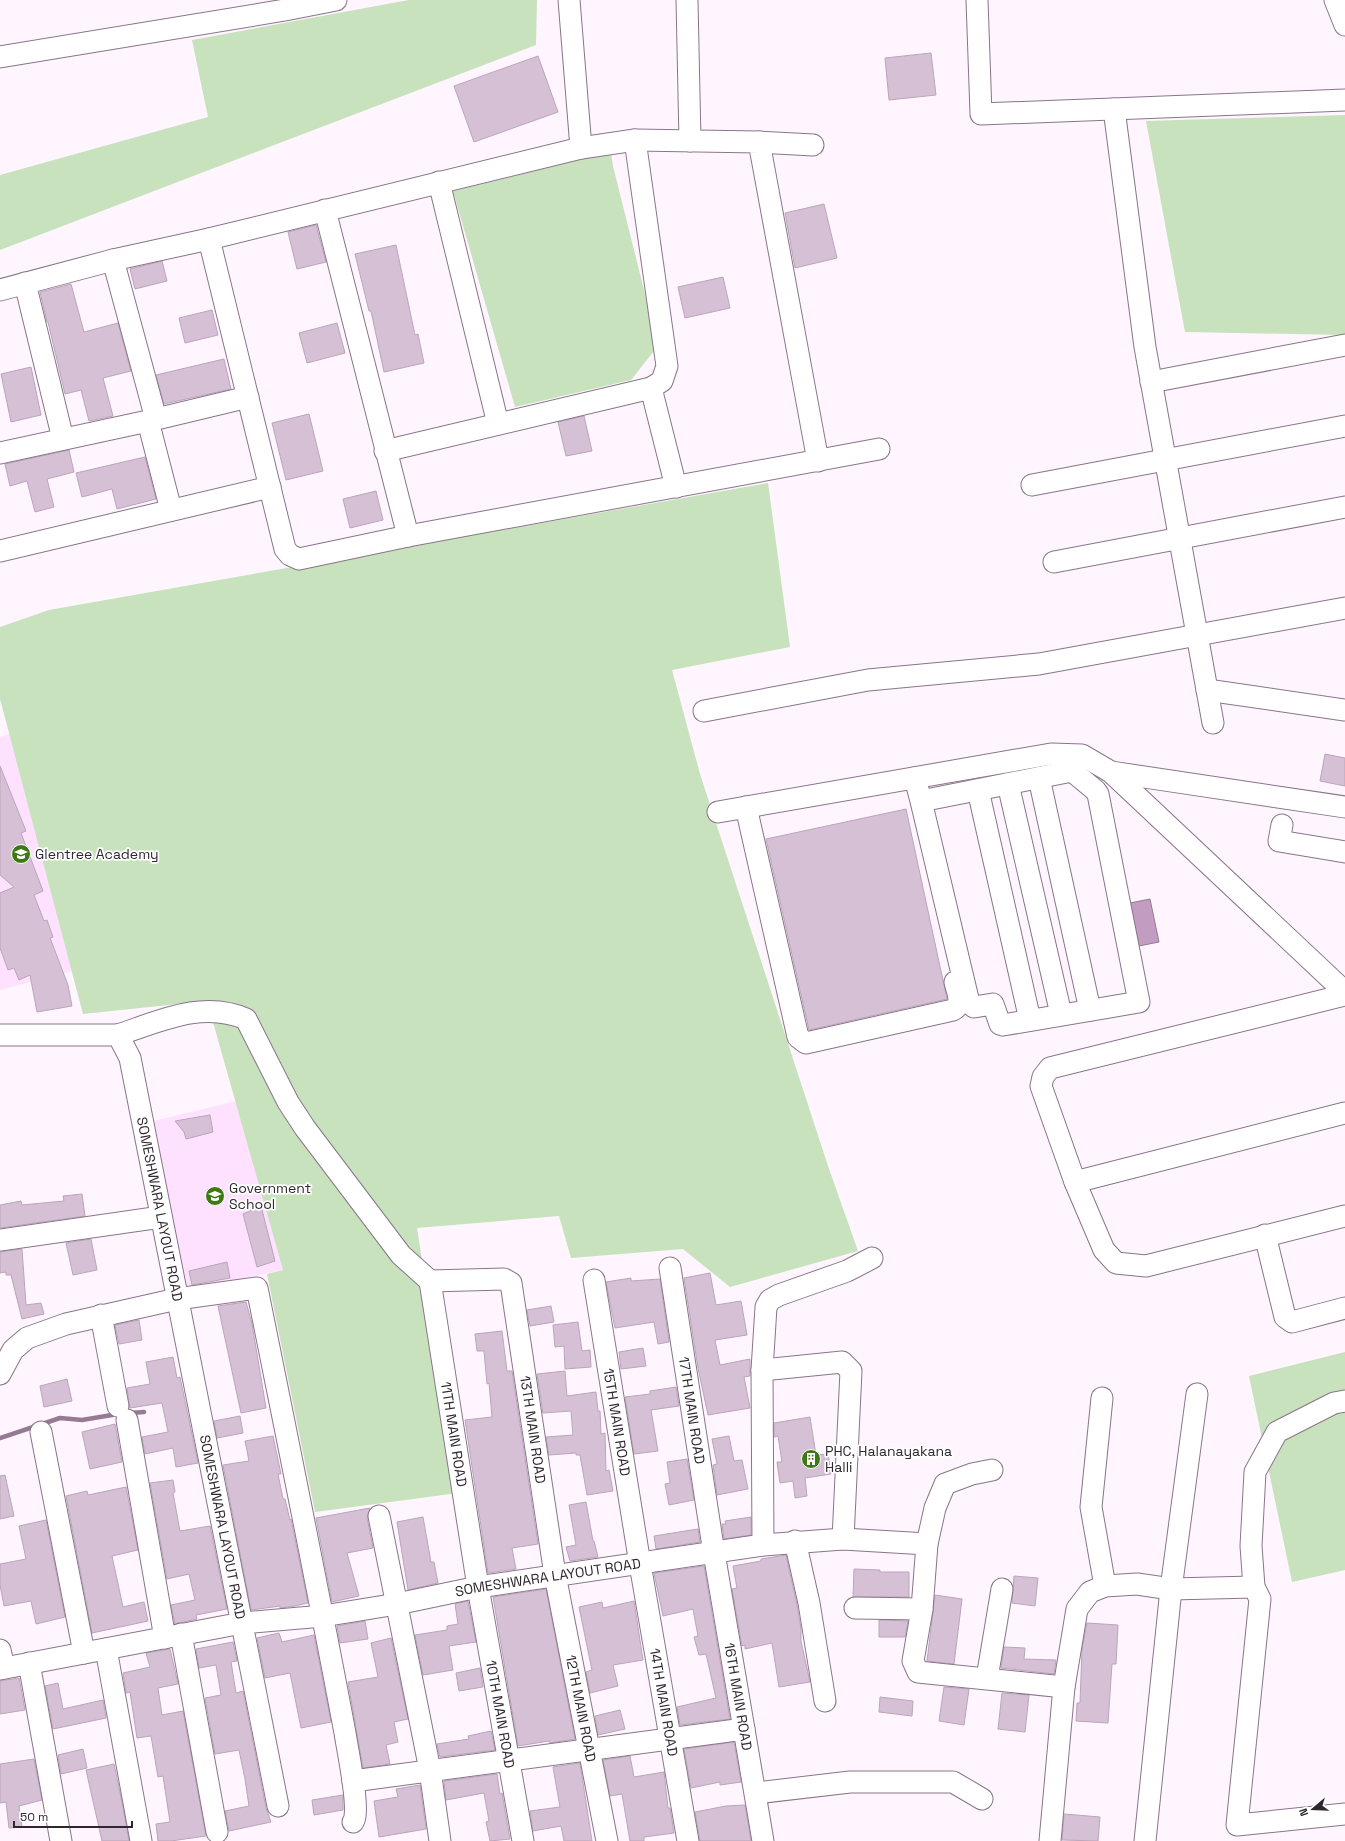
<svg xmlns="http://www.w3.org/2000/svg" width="1345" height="1841" viewBox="0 0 1345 1841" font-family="'Space Grotesk',sans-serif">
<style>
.built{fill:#fee1fe}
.green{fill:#c7e2bc}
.water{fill:#c29cc1;stroke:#967995}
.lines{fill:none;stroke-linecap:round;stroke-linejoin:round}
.stream{stroke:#967995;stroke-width:4.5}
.building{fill:#d6c0d6;stroke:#bba5bb}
.minor-casing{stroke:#897589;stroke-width:23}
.minor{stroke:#fff;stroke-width:21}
.labels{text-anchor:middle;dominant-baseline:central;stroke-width:3.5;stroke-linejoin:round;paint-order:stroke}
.poi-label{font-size:14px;fill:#2f272f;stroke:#fff;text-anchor:start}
.street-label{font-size:14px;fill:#2f272f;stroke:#fff}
</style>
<rect width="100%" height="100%" fill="#fef5fe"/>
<g class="built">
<path d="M10,734L72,971L0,990V737Z"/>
<path d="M236,1101L283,1270L185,1290L154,1121Z"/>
</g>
<g class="green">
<path d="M409,0H537L536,45L0,250V175L208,117L192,40Z"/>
<path d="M1345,115V335L1185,332L1146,121Z"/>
<path d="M611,152L613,166L658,346L631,380L515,407L453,191Z"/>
<path d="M768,483L790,647L672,670L700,774L828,1166L858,1251L730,1287L683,1249L571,1258L559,1216L417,1228L458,1493L315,1512L267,1274L283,1270L207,1001L83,1014L0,699V627L49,610Z"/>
<path d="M1345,1352V1570L1292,1582L1249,1376Z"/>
</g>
<path class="water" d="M1150,899L1159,942L1134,947L1125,904Z"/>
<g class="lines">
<g class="stream">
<path d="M130,1413L144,1412"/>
<path d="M0,1438L60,1418L82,1420L118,1414"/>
</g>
</g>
<g class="building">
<path d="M931,53L936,95L889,100L885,58Z"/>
<path d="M538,56L558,112L474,142L454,86Z"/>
<path d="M824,204L837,258L795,268L785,213Z"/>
<path d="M316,225L326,262L297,269L288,232Z"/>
<path d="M396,245L415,335L418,334L424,363L384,372L371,311H369L355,254Z"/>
<path d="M162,261L167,281L135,289L130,269Z"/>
<path d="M723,277L730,308L685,318L678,287Z"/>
<path d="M71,284L84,332L118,323L131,371L103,378L113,416L89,421L81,390L65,394L48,322H47L40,292Z"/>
<path d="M212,310L218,335L185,343L179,318Z"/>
<path d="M337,323L345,353L307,363L299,333Z"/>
<path d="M224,359L231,389L164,404L156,375Z"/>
<path d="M31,367L41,415L11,422L1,374Z"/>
<path d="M309,414L323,471L286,480L272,423Z"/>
<path d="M584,416L592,451L566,456L558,422Z"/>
<path d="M69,450L74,472L47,479L54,507L35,512L27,481L10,486L5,464Z"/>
<path d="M145,457L156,499L117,509L112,489L82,497L76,473Z"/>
<path d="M376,491L383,520L350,528L343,499Z"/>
<path d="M1325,754L1345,758V786L1320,781Z"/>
<path d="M0,766L26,831L21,833L43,891L34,895L44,921L47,920L53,937L50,938L68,985L72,1006L37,1012L30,975L19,980L14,968L8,970L0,948V893L14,887L0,875Z"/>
<path d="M906,809L947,999L809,1030L766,839Z"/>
<path d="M210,1115L213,1132L186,1139L184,1132L175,1121Z"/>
<path d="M82,1194L85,1216L0,1228V1205L21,1201L22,1205L64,1201L63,1196Z"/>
<path d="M261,1206L275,1261L257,1267L243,1214Z"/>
<path d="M91,1239L97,1270L73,1275L66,1243Z"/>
<path d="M22,1249L26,1305L41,1303L44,1314L22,1319L11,1275H6V1272L0,1273V1252Z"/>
<path d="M227,1262L230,1278L192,1285L189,1271Z"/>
<path d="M710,1273L716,1305L741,1301L747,1335L715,1340L720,1365L750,1359V1376L744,1377L750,1408L708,1415L698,1368L684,1278Z"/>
<path d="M631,1278V1281L660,1279L669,1342L658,1344L654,1322L615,1328L606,1282Z"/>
<path d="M246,1302L252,1324L266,1408L241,1413L218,1306Z"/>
<path d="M551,1306L554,1322L530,1326L527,1310Z"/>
<path d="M139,1320L142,1340L119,1344L115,1325Z"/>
<path d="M578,1322L582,1351L590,1350L591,1367L565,1369L564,1346L555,1347L553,1325Z"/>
<path d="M502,1331L507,1371H512L538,1544L512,1548L516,1569L488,1573L465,1420L492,1417L489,1383L487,1384L484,1351H477L475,1334Z"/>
<path d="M643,1348L646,1366L621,1369L619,1352Z"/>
<path d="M173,1357L177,1378L180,1377L198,1463L176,1467L173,1448L145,1454L142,1437L168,1432L162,1403L130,1408L127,1388L150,1384L146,1362Z"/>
<path d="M565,1371L567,1396L596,1392L598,1411H600L601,1434L605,1433L606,1471L609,1470L613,1491L587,1495L580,1455H576V1453L549,1455L546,1437L573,1435L571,1411L543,1413L537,1374Z"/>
<path d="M67,1379L72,1401L44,1407L40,1386Z"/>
<path d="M676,1387L679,1406L651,1410L658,1451L634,1454L625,1397L650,1394V1391Z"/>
<path d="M240,1416L243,1433L217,1438L214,1421Z"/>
<path d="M810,1417L816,1455L828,1454L831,1474L805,1478L807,1496L795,1498L793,1481L780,1483L777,1462H782L778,1436L774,1437V1423Z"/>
<path d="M115,1424L122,1462L90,1469L82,1432Z"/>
<path d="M273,1436L281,1474H278L283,1499H285L290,1520L291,1519L308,1603L295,1606L280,1608V1606L251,1610L223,1465L249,1461L245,1441Z"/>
<path d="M729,1436L734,1461L742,1460L748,1489L717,1495L713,1465L717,1464L712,1439Z"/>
<path d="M687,1459L694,1500L669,1505L665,1484L670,1483L667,1462Z"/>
<path d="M5,1475L14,1516L0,1519V1476Z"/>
<path d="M173,1480L175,1492L173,1493L180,1531L210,1526L227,1609L196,1615L197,1619L175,1624L171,1605L195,1600L189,1574L167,1579L150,1483Z"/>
<path d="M126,1487L138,1550L112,1556L123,1607L144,1602L148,1621L92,1633L66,1496L87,1491L88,1495Z"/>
<path d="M586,1502L593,1541H594L598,1557L570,1561L566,1547L576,1545L569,1505Z"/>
<path d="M370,1508L367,1518L373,1548L347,1553L359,1596L332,1602L316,1518Z"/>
<path d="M423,1517L431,1562H434L438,1583L408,1590L397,1522Z"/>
<path d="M751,1517V1535L724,1539L722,1524H726L725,1521Z"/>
<path d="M46,1520L65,1617L36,1624L31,1601L4,1606L0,1585V1564L26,1559L19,1526Z"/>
<path d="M698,1529L700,1542L656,1549L654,1536Z"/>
<path d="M786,1555L797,1605L801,1629V1641L810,1682L779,1687L772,1643L745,1649V1645L742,1646L732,1589L737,1588L733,1566L761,1561V1559Z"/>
<path d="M704,1566L730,1719L680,1725L677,1707L716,1698L706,1654L699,1655L694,1637L698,1636L693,1609L663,1616L654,1573Z"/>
<path d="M854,1569L880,1570V1572H909V1597H853Z"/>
<path d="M1014,1576L1038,1578L1035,1606L1012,1603Z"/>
<path d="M546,1589L575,1739L550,1743L549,1741L518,1746L493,1597Z"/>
<path d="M935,1595L962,1599L954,1664L927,1661Z"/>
<path d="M468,1601L476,1642L449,1646L453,1670L423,1675L415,1635L447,1630V1626L458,1624L455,1604Z"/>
<path d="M634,1601L643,1660L613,1665L618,1686L590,1693L586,1672L592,1670L579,1607L602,1602L603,1608Z"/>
<path d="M879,1620L908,1621L905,1637H879Z"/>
<path d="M365,1621L368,1639L340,1643L337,1626Z"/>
<path d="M1087,1623L1118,1625L1116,1664H1112L1108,1723L1076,1721L1077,1703H1080L1082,1649Z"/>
<path d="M279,1633L282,1642L314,1635L331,1722L301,1728L290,1673L265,1678L257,1638Z"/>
<path d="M391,1638L408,1719L394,1722L398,1742L386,1745L390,1764L363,1768L348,1682L378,1677L371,1643Z"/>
<path d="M233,1642L237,1661L231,1662L236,1693L243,1691L266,1808L271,1822L229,1831L225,1811L249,1806L245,1779L239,1750L215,1754L205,1698L221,1695L216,1665L199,1668L196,1649Z"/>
<path d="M1004,1647L1025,1648L1024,1659L1056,1660L1054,1674L1001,1668Z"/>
<path d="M170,1649L178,1684L158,1688L162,1715L183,1711L206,1836L171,1841H158L156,1824L170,1822L163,1776L158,1777L151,1736L137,1738L130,1692L126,1693L123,1673L150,1667L146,1653Z"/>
<path d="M480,1668L483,1687L459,1691L456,1673Z"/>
<path d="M19,1678L25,1710L0,1714V1681Z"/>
<path d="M58,1683L63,1709L103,1700L106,1718L53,1729L45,1686Z"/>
<path d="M944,1687L969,1689L964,1725L939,1721Z"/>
<path d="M1002,1693L1029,1695L1025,1732L998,1729Z"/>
<path d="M880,1697L913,1701L912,1716L879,1712Z"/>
<path d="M620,1710L625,1729L598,1735L595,1716Z"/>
<path d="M491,1731L495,1750L440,1757L437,1744L469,1739L468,1736Z"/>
<path d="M734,1742L741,1782L720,1785V1782L691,1788L684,1749Z"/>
<path d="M83,1749L87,1768L61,1774L58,1755Z"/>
<path d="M630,1756L634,1777L664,1772L668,1808H670L674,1833L644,1837V1841H630L622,1794L610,1796L603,1760Z"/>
<path d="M34,1759L42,1800L19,1806L22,1827L9,1828L6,1802L0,1803V1764Z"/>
<path d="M580,1763L592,1841H564L561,1826L533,1831L530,1811L560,1807L553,1767Z"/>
<path d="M114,1764L122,1802L129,1841H102L86,1770Z"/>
<path d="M497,1774L500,1794L502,1793L510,1839L490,1841L486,1822L489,1821L484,1793L446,1800L444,1781Z"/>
<path d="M420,1785L426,1829L379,1837L374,1801L398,1797L396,1789Z"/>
<path d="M343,1795V1810L314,1815L312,1800Z"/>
<path d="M745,1805L751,1841H700L695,1812L726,1806Z"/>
<path d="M1064,1814L1100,1817L1098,1841L1062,1840Z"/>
</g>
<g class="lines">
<defs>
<g id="minor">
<path d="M687,0L690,141"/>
<path d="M977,0L981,114L1345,100"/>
<path d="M1335,0L1345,25"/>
<path d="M0,57L285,10L336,0"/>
<path d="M1114,109L1145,347L1213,723"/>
<path d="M759,142L813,145"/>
<path d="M581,148L635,140L759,142L818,461"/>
<path d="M439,182L498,424"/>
<path d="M325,210L408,536"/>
<path d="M209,239L285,549L290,555L299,559L408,536L879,449"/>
<path d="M113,260L156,419"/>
<path d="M25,283L63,439"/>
<path d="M0,290L113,260L209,239L581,148L569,0"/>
<path d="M1151,382L1345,345"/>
<path d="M651,388L676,487"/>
<path d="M148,421L171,510"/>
<path d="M385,451L651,388L662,381L667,366L635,140"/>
<path d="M0,453L148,421L248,397"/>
<path d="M1032,485L1345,426"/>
<path d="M0,551L270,487"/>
<path d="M1054,562L1345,507"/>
<path d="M1207,690L1345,710"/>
<path d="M704,711L868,680L1039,664L1345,608"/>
<path d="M1111,772L1345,807"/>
<path d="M915,778L921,801L969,1003L974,1007L993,1004L1000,1024L1003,1025L1139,1002L1098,794L1095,790L1072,771L921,801"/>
<path d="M1039,778L1090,1010"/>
<path d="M1008,784L1061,1014"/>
<path d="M978,790L1030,1020"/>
<path d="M746,807L798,1037L806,1043L953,1010C964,1004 957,992 955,982"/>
<path d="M718,812L1051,754L1082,755L1111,772L1345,992"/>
<path d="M1282,825L1279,841L1345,852"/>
<path d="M1345,995L1050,1068L1043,1077L1041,1086L1075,1182L1104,1250L1116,1263L1146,1266L1345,1216"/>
<path id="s1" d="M0,1035H118L130,1058L278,1806"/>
<path id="s2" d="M118,1035C160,1021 203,1000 246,1019L288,1102L305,1128L401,1255L430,1281L504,1279L511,1283L555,1575L607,1841"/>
<path d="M1075,1182L1345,1113"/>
<path d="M1265,1235L1285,1317L1292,1322L1345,1308"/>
<path d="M0,1240L161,1217"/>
<path id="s3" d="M670,1268L714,1553L763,1841"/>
<path id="s4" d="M594,1280L640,1564L688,1841"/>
<path id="s5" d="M430,1281L478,1587L523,1841"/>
<path d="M101,1315L118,1406"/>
<path d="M762,1370L842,1362L851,1371L843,1539"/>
<path d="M0,1374L13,1350L27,1338L66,1324L177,1299L257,1288C287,1437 317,1584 345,1733C347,1747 361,1813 353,1822"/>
<path d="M1102,1398L1091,1507L1105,1586"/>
<path d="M1345,1401L1334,1403L1277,1432L1255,1472L1251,1546L1254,1587L1260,1599L1237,1825L1345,1814"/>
<path d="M127,1420L165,1638"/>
<path d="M41,1432L84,1653"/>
<path d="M992,1470L972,1474L945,1484L935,1508L927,1544L922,1609L913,1661L918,1672L1064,1687"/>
<path d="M379,1516L430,1770L440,1841"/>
<path d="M795,1541L809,1603L825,1701"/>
<path d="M763,1545L762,1370L766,1307L770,1300L779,1295L847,1271L872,1258"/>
<path d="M855,1608L922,1609"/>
<path d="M181,1634L217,1832"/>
<path d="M106,1649L141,1841"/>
<path d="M0,1650L4,1668"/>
<path d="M29,1663L61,1841"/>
<path id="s6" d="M0,1669L242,1623L323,1616L397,1604L478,1587L763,1545L843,1539L927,1544"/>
<path d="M987,1678L1002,1589"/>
<path d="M353,1781L744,1729"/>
<path d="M756,1793L850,1782H953L982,1799"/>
<path d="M1050,1841L1064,1687L1077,1609L1090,1592L1105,1586L1137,1584L1171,1589L1254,1587"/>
<path d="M1145,1841L1171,1589L1197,1394"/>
</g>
</defs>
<use href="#minor" class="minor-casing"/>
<use href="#minor" class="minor"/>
</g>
<defs>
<symbol id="school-disc" viewBox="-11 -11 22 22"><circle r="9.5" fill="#3c7913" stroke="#fff"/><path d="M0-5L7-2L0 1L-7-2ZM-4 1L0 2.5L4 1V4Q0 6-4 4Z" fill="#fff"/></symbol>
<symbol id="building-disc" viewBox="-11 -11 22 22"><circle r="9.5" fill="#3c7913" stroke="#fff"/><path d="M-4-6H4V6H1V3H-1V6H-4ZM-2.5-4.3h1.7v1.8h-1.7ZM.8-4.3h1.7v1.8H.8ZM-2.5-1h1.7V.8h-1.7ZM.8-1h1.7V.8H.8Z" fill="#fff"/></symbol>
</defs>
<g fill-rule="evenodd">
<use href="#school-disc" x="10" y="843" width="22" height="22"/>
<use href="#school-disc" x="204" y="1185" width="22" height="22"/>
<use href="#building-disc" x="800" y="1448" width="22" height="22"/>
</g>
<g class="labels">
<g class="poi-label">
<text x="35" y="854">Glentree Academy</text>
<text x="229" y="1188">Government<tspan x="229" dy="16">School</tspan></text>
<text x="825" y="1451">PHC, Halanayakana<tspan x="825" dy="16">Halli</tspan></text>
</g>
<g class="street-label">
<text stroke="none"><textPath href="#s1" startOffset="298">SOMESHWARA LAYOUT ROAD</textPath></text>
<text stroke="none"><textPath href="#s3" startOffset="144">17TH MAIN ROAD</textPath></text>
<text stroke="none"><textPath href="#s4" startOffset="144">15TH MAIN ROAD</textPath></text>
<text stroke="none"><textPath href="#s2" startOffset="685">13TH MAIN ROAD</textPath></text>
<text stroke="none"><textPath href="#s5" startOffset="155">11TH MAIN ROAD</textPath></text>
<text stroke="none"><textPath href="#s1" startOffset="622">SOMESHWARA LAYOUT ROAD</textPath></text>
<text stroke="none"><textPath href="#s6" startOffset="556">SOMESHWARA LAYOUT ROAD</textPath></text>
<text stroke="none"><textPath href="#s3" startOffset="434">16TH MAIN ROAD</textPath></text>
<text stroke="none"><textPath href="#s4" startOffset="428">14TH MAIN ROAD</textPath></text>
<text stroke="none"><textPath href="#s2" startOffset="968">12TH MAIN ROAD</textPath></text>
<text stroke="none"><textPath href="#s5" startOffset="439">10TH MAIN ROAD</textPath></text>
</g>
</g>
<g transform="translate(1313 1809) rotate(251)" stroke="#ffffff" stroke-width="3" paint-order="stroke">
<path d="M0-3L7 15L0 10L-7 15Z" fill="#2f272f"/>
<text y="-6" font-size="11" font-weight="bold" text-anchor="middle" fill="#2f272f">N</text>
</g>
<path d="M14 1821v6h118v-6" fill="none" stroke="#2f272f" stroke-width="2"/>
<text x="20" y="1821" font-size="12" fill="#2f272f" stroke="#ffffff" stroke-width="3" paint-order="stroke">50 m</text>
</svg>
